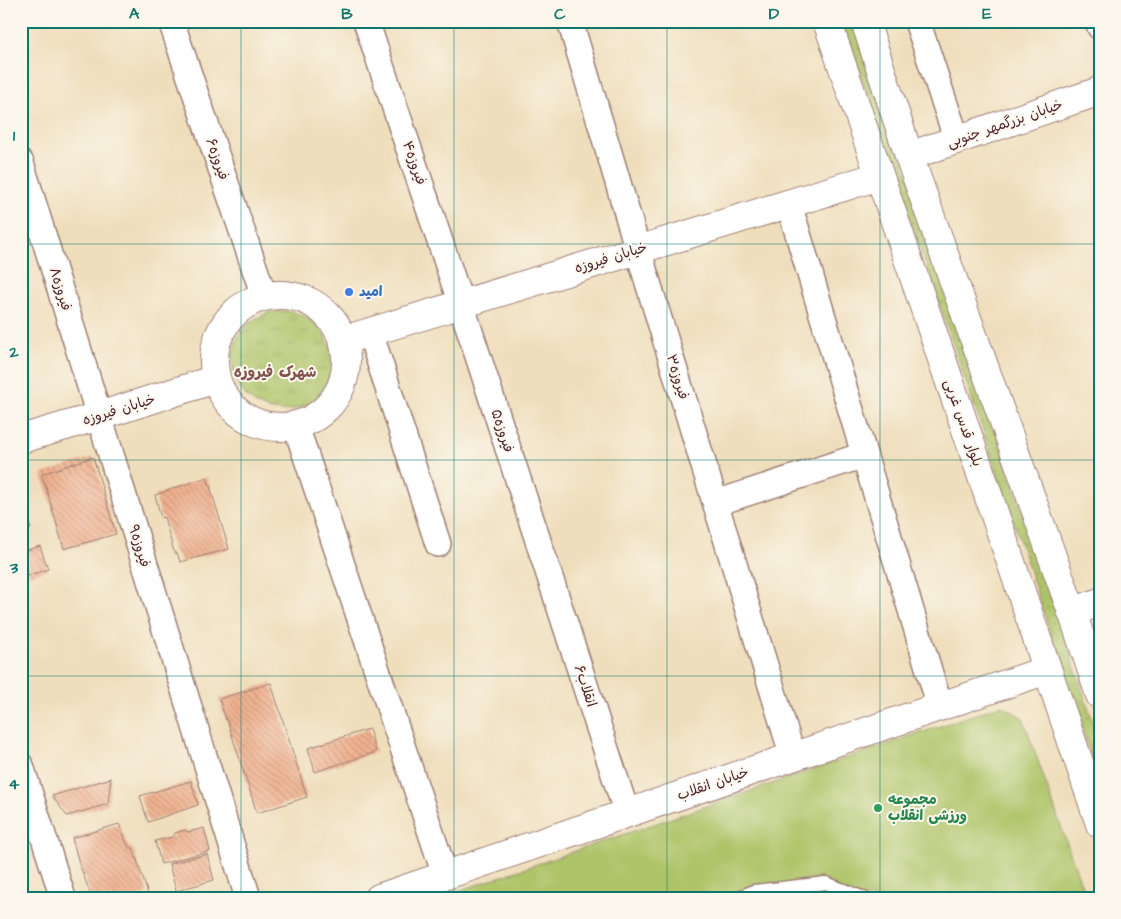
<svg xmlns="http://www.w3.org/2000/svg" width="1121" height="919" viewBox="0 0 1121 919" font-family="'Architects Daughter','Playpen Sans Arabic',sans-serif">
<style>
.grass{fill:url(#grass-dots);stroke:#7c724a}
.park{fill:url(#park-tufts);stroke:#7c724a}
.pitch{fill:#afc469;stroke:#7c724a}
.building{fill:url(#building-back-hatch)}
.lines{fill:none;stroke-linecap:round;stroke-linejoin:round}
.lane-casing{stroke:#9c7e74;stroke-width:15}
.street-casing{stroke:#9c7e74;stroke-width:28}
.secondary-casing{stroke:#9c7e74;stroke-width:30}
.lane{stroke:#fff;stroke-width:12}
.street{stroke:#fff;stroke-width:25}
.secondary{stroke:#fff;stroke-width:28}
.grid{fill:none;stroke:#0f766e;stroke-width:1;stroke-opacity:0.55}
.shop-dot{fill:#3f7fe0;stroke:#fbf7ec;stroke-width:2}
.leisure-dot{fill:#2e9e5b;stroke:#fbf7ec;stroke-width:2}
.labels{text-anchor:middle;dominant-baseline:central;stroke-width:4;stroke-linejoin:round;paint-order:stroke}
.street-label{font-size:14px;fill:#4a1f2b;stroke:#fbf7ec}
.shop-label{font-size:14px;font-weight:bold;fill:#366cbe;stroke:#fbf7ec;text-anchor:start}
.leisure-label{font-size:14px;font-weight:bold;fill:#27864d;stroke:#fbf7ec;text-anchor:start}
.neighbourhood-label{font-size:15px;font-weight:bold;fill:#84534f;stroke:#fbf7ec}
.neatline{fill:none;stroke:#0f766e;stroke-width:2}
.grid-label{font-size:16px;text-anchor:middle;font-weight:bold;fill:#0f766e}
</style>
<defs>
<pattern id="grass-dots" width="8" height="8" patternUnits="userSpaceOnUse" patternTransform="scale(1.25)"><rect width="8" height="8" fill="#afc469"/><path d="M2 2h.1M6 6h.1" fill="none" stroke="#98a85b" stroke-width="1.8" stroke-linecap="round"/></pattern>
<pattern id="park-tufts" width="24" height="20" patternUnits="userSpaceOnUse" patternTransform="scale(1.25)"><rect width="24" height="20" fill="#afc469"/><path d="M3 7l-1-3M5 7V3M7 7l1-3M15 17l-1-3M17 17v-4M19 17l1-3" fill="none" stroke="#98a85b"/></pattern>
<pattern id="building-back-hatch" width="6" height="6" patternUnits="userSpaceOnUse" patternTransform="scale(1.25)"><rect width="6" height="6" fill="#f1b391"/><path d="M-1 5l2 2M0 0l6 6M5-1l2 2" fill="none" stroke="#c59177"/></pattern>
</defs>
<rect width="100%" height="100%" fill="#fbf7ec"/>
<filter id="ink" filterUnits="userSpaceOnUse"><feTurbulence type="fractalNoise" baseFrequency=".02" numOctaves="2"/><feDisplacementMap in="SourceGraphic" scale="10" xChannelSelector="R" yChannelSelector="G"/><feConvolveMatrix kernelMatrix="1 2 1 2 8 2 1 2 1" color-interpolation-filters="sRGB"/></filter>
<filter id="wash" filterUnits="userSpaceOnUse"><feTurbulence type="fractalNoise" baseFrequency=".0096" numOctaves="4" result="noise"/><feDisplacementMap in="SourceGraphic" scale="20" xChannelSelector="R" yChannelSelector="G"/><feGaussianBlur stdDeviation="1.12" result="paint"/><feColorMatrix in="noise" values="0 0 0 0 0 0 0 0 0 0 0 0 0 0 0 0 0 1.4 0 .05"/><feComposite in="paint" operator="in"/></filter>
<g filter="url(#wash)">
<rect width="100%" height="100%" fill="#efdebc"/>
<path class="grass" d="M842,21H855L986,402L1100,743V783L993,460Z"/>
<circle class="park" cx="282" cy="361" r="50"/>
<path class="pitch" d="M1002,705L1023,718L1086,898H438Z"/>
<g id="blocks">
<g class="building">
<path d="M93,457L116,534L64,549L42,474Z"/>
<path d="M207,477L229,549L180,562L178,555L174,552L164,517L161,518L155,495Z"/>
<path d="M21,506H24L31,529L21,532Z"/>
<path d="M40,546L48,569L21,578V552Z"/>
<path d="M271,683L307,797L257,813L227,720H226L219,699Z"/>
<path d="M369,729L376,752L315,772L308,748Z"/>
<path d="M111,778L108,804L67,816L52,796Z"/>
<path d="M191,781L198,805L148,822L140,796Z"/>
<path d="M119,824L129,848H133L148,894L135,898H92L79,863L72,838Z"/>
<path d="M204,828L210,851L161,864L155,841L173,837L175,833L185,830L188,832Z"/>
<path d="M207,854L214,880L176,891L169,864Z"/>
</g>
</g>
</g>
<g filter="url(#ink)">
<use href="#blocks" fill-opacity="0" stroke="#9c7e74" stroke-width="1"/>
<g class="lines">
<defs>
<path id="lane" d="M737,898L754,891L826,883L864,898"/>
<g id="street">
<path d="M171,21L264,296"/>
<path d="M366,21L461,304L627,814"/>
<path d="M570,21L638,250L793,757"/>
<path d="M917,21L957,140"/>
<path d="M1098,21L1100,27"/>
<path d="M21,163L248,898"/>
<path d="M789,204L940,707"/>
<path d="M370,332L438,544"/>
<path d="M296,426L445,875"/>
<path d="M716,503L864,455"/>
<path d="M21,766L63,898"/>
</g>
<g id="secondary">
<path d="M827,21L1100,824"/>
<path d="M865,21L909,156L1072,612L1100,695"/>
<path d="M909,156L1100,91"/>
<circle cx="280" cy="361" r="66"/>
<path d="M344,340L879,176"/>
<path d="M21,439L99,416L216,379"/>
<path d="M1072,612L1100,602"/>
<path d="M379,898L1047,670"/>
</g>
</defs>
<use href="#lane" class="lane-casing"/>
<use href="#street" class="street-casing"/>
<use href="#secondary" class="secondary-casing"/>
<use href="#lane" class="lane"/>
<use href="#street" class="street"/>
<use href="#secondary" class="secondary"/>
</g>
</g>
<path class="grid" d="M241,21V898M454,21V898M667,21V898M880,21V898M21,244H1100M21,460H1100M21,676H1100"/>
<circle class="shop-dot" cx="349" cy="292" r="5"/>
<circle class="leisure-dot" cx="878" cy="808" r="5"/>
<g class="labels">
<g class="street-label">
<text transform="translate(1005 124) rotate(-19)">خیابان بزرگمهر جنوبی</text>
<text transform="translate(217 159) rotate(71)">فیروزه۶</text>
<text transform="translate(414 163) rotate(71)">فیروزه۴</text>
<text transform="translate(611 258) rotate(-17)">خیابان فیروزه</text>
<text transform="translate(60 289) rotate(73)">فیروزه۸</text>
<text transform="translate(677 377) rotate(73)">فیروزه۳</text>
<text transform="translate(119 410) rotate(-17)">خیابان فیروزه</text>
<text transform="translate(963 423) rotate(71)">بلوار قدس غربی</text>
<text transform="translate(502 431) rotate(72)">فیروزه۵</text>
<text transform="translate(139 546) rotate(73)">فیروزه۹</text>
<text transform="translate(585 686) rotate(72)">انقلاب۶</text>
<text transform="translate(713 784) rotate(-19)">خیابان انقلاب</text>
</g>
<g class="shop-label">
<text x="359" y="292">امید</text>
</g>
<g class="leisure-label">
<text x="888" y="800">مجموعه<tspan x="888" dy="16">ورزشی انقلاب</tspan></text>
</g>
<g class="neighbourhood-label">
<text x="275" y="372">شهرک فیروزه</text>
</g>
</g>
<rect width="1121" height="919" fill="none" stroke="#fbf7ec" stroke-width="55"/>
<rect x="28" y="28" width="1066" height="864" class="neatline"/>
<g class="grid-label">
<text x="134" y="19">A</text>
<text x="347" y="19">B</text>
<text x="560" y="19">C</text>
<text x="774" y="19">D</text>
<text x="987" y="19">E</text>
<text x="14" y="141">1</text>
<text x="14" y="357">2</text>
<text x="14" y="573">3</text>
<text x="14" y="789">4</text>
</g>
</svg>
